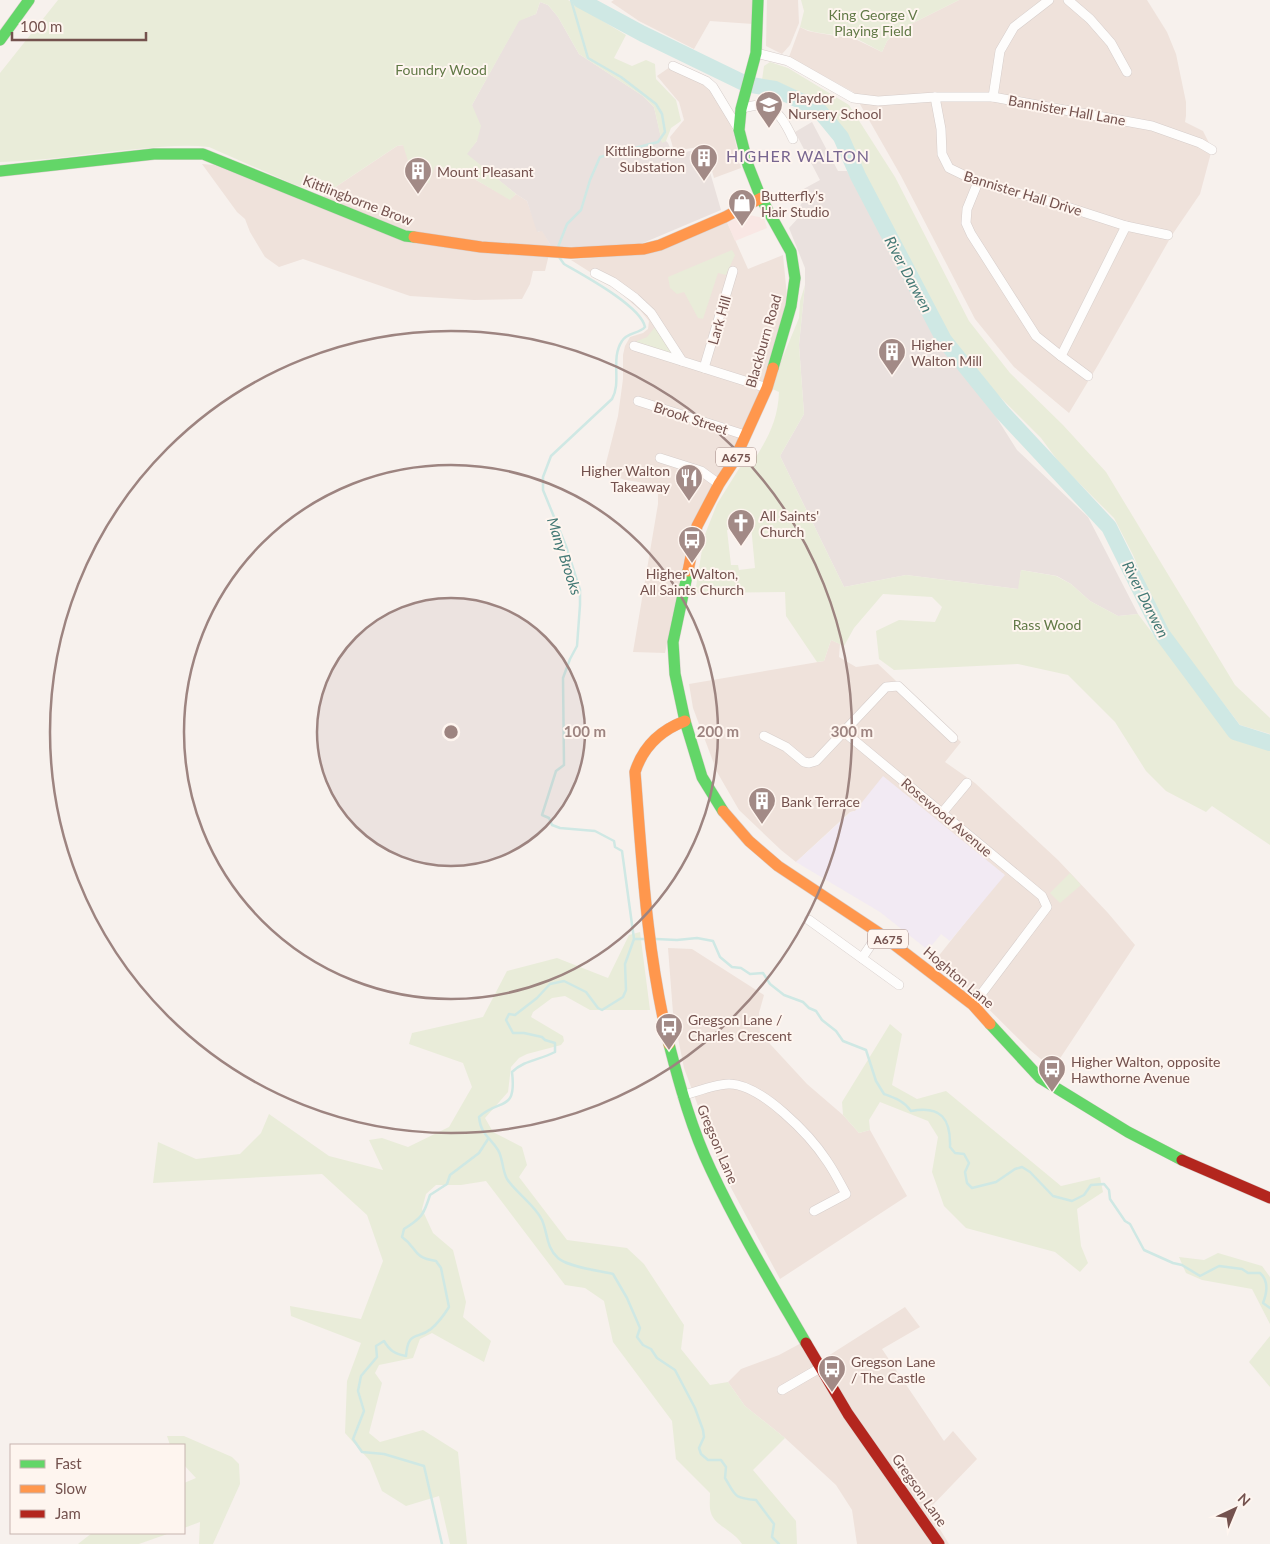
<svg xmlns="http://www.w3.org/2000/svg" width="1270" height="1544" viewBox="0 0 1270 1544" font-family="Lato,sans-serif">
<style>
.residential{fill:#efe2db}
.commercial{fill:#f9e7e4}
.industrial{fill:#eae1de}
.education{fill:#f2eaf3}
.green{fill:#e9ecd9;fill-rule:evenodd}
.lines{fill:none;stroke-linecap:round;stroke-linejoin:round}
.stream{stroke:#cfe8e4;stroke-width:2.5}
.river{stroke:#cfe8e4;stroke-width:16}
.street-casing{stroke:#d6cdca;stroke-width:10}
.fast-casing{stroke:#d8cecb;stroke-width:12}
.slow-casing{stroke:#d8cecb;stroke-width:12}
.jam-casing{stroke:#d8cecb;stroke-width:12}
.street{stroke:#fefdfc;stroke-width:9}
.fast{stroke:#63d668;stroke-width:11}
.slow{stroke:#ff974d;stroke-width:11}
.jam{stroke:#b3261e;stroke-width:11}
.ring{fill:none;stroke:#9d8480;stroke-width:2.5}
.labels{text-anchor:middle;dominant-baseline:central;stroke-width:4;stroke-linejoin:round;paint-order:stroke}
.shield{fill:#fef5ef;stroke:#9d837e;stroke-width:1}
.shield-label{font-size:12px;font-weight:bold;fill:#74524e}
.park-label{font-size:14px;fill:#617946;stroke:#fef5ef}
.poi-label{font-size:14px;fill:#74524e;stroke:#fef5ef;text-anchor:start}
.street-label{font-size:14px;fill:#74524e;stroke:#fef5ef}
.water-label{font-size:15px;font-style:italic;fill:#427874;stroke:#fef5ef}
.quarter-label{font-size:16px;letter-spacing:1px;fill:#786690;stroke:#fef5ef}
.centre{fill:#9d8480;stroke:#fef5ef;stroke-width:2.5}
.ring-label{font-size:15px;text-anchor:middle;font-weight:bold;fill:#9d8480;stroke:#fef5ef;stroke-width:4;stroke-linejoin:round;paint-order:stroke}
</style>
<rect width="100%" height="100%" fill="#f7f1ed"/>
<g class="residential">
<path d="M614,0H753V24L710,21L694,49L639,21L611,2Z"/>
<path d="M767,0H798L799,23L790,45L782,54L766,46Z"/>
<path d="M959,0H1147L1167,32L1176,54L1186,102V116L1185,122L1203,131L1212,149L1200,194L1172,235L1098,365L1069,413L1014,367L975,319L901,176L853,92L789,57L800,27L808,31L818,33L855,39L882,52L887,41L899,30Z"/>
<path d="M670,67L705,85L717,97L733,131L741,168L714,178L705,146L674,151L670,137L684,120L679,102L657,76Z"/>
<path d="M404,145L435,166L460,171L510,199L516,194L527,201L538,232L542,230L551,246L545,271H533L530,284L522,299L474,300L410,296L303,259L279,267L265,257L250,232L245,219L237,212L202,164L214,165L319,206L325,194L397,146Z"/>
<path d="M727,222L748,269L783,255L788,307L765,383L734,449L691,526L665,653L633,652L658,504V485L625,480L609,474L605,467L618,416L623,379V355L625,346L630,337L643,333L648,329L649,321L640,310L612,286L571,260L647,253Z"/>
<path d="M831,640L840,644L839,657L856,667L878,664L961,742L945,762L975,783L1058,860L1108,913L1135,945L1053,1069L1030,1050L937,958L1004,874L854,811L850,812L796,862L781,850L739,810L717,772L693,708L689,684L824,661Z"/>
<path d="M668,948L692,949L764,995L759,1013L760,1033L807,1084L843,1115L859,1133L870,1130L907,1196L780,1279L722,1171L684,1068L673,1013Z"/>
<path d="M905,1307L920,1327L882,1349L944,1441L953,1431L977,1459L928,1510L949,1544H857L852,1510L836,1485L785,1438L745,1406L728,1382L741,1369L779,1355L805,1341L817,1363Z"/>
</g>
<path class="commercial" d="M749,215L764,218L767,228L735,241L727,222Z"/>
<g class="industrial">
<path d="M540,2L548,5L558,17L579,54L643,96L654,107L662,142L666,141L668,143L673,155L703,148L721,210L643,243L576,247L551,246L542,231L537,232L527,201L516,194L466,154L477,141L472,105L519,20L536,14Z"/>
<path d="M812,122L838,171H847L938,338L986,401L1017,450L1088,517L1138,614L1118,616L1090,601L1071,584L1057,576L1021,570L1019,589L906,575L844,587L780,456L804,414L799,345L805,285V268L789,228L800,216L798,214L801,204L803,202L798,192L820,180L795,132Z"/>
</g>
<path class="education" d="M883,776L1005,875L950,941L941,934L928,950L880,912L796,862L851,812L855,811Z"/>
<g class="green">
<path d="M58,0H568L626,35L614,58L632,66L646,60L655,64L656,79L676,100L681,121L671,128L666,141L662,143L654,107L643,96L579,54L558,17L548,5L540,2L536,14L519,21L472,105L481,126L477,141L467,154L516,194L510,200L461,171L435,166L429,183L414,180L403,145L397,146L325,194L293,184L209,147C185,144 161,147 137,149C91,153 46,161 0,162V73Z"/>
<path d="M801,0H959L899,30L887,41L882,52C873,48 863,41 854,38C836,33 817,36 800,27L804,11Z"/>
<path d="M770,62L788,68L849,105L895,177L969,321L1010,373L1063,425L1106,472L1235,685L1270,718V734L1240,725L1217,695L1205,683L1166,631L1133,555L1114,518L1061,465L1041,438L996,393L969,358L949,340L834,116L817,100L780,83L762,80L764,66Z"/>
<path d="M732,250L735,255L726,275L718,273L703,319L698,318L684,292L677,294L670,288L668,277Z"/>
<path d="M805,285L799,345L804,414L780,456L844,587L906,575L1018,589L1021,570L1056,576L1071,584L1090,601L1118,616L1138,614L1231,738L1270,750V845L1212,806L1206,812L1166,791L1146,771L1115,722L1068,675L1018,664L894,670L879,659L876,631L899,620L935,622L942,607L932,597L883,594L854,628L844,646L831,640L824,661L817,662L786,616L785,592L695,593L704,537L717,504L745,459L752,463C767,440 778,421 779,392L770,388L799,318L800,301ZM751,526L755,568L739,570L738,565H731L727,530L735,529V527Z"/>
<path d="M655,327L673,355L637,344V341L647,337Z"/>
<path d="M1070,873L1081,885L1060,903L1050,893Z"/>
<path d="M640,932L650,1010H590L565,996L552,998L533,1012L531,1017L563,1036L564,1041L561,1045L527,1054L519,1058L511,1067L508,1092L485,1118L493,1132L522,1147L527,1165L519,1177L567,1240L627,1248L644,1264L684,1325L681,1349L710,1385L728,1382L745,1406L785,1438L753,1470L796,1521L797,1544H742C733,1530 715,1526 711,1513C709,1507 710,1499 710,1493L676,1459L672,1421L613,1342L604,1301L585,1288L565,1285L486,1181L461,1185H436L426,1194L422,1209L433,1233L453,1250L466,1302L463,1317L491,1341L484,1362L432,1333L420,1339L413,1358L379,1365L375,1373L382,1383L369,1433L380,1442L423,1430L458,1452L467,1544H450L439,1496L406,1506L382,1491L370,1461L345,1433L347,1381L361,1343L291,1316L290,1306L361,1319L383,1261L367,1215L322,1174L153,1183L158,1142L196,1159L240,1154L261,1133L269,1114L329,1156L383,1170L369,1140L382,1138L408,1147L449,1127L472,1087L463,1063L409,1044L412,1033L483,1017L507,971L557,958L608,978L629,935Z"/>
<path d="M890,1024L902,1034L892,1085L917,1099L946,1091L1061,1186L1100,1177L1103,1192L1077,1209L1081,1246L1088,1263L1080,1272L1055,1252L966,1228L944,1206L932,1172L938,1137L928,1121L880,1102L869,1120L870,1130L859,1133L843,1115L842,1102Z"/>
<path d="M1218,1253L1262,1266L1270,1277V1324L1252,1289L1202,1280L1186,1273L1179,1257L1204,1260Z"/>
<path d="M1270,1336V1387L1249,1362Z"/>
<path d="M167,1436H184L232,1457L239,1464L240,1484L213,1544H199L200,1522L184,1528V1483L196,1478L184,1465V1445H170Z"/>
<path d="M92,1533H170L139,1544H78Z"/>
</g>
<g class="lines">
<g class="stream">
<path d="M558,247L567,224L581,210L590,180L600,157L658,142L665,132L662,114L656,104L621,77L588,58L571,0"/>
<path d="M559,257L564,264C583,275 641,306 645,327C639,334 627,332 622,341C610,359 622,382 612,399L551,456L543,477V490L566,546L580,590V605L577,646L570,659L563,678L564,765L556,771L542,815L549,818L552,825L560,828L595,831L614,841L615,847L622,851L634,939L625,964L626,990L623,997L602,1010L598,1008L586,992L564,981L550,984L537,998L515,1015L509,1014L506,1020L513,1033H524L542,1037L545,1040L555,1043V1052C540,1060 524,1060 512,1072C517,1113 499,1098 479,1117C481,1135 489,1136 498,1150C503,1158 502,1170 507,1179C516,1193 535,1205 542,1220C548,1234 546,1247 558,1258C568,1267 600,1271 613,1274L627,1298L640,1328L637,1337L643,1345L651,1349L657,1358L675,1370L695,1408L703,1430L704,1437L699,1448L701,1454L708,1460H721L726,1467L725,1478C736,1496 733,1498 756,1500L774,1524L772,1537L779,1544"/>
<path d="M634,939H648"/>
<path d="M656,939L677,940L697,938L713,941L720,957L732,967L741,968L750,974L763,973L770,984L784,995L803,1002L809,1008L816,1011L822,1020L836,1031L843,1041L866,1050L876,1081L884,1094C895,1098 904,1101 911,1111C941,1105 951,1119 950,1147L955,1153L964,1154L969,1163L965,1172L967,1183L972,1188L996,1182L1015,1169L1022,1167L1030,1172L1053,1196L1072,1201L1084,1195L1091,1185L1104,1184L1109,1190L1110,1199L1125,1221L1130,1224L1144,1250L1173,1263L1182,1265L1200,1276L1219,1266L1242,1269L1248,1273H1260C1269,1281 1267,1293 1263,1303L1270,1308"/>
<path d="M442,1544L424,1466L384,1454L362,1452L353,1439L364,1411L358,1391L361,1376L377,1357L376,1346L384,1341C390,1351 395,1354 406,1356C408,1330 417,1340 431,1329C438,1323 444,1315 449,1307L441,1268L436,1261C411,1257 419,1249 402,1237L404,1229C422,1218 424,1214 430,1195L447,1184L450,1175L479,1153L488,1139"/>
</g>
<path class="river" d="M580,0L643,34L746,84L775,89L818,109L841,137L858,176L944,340L1002,412L1109,527L1162,634L1235,732L1270,743"/>
<defs>
<g id="street">
<path d="M1068,0L1090,19L1111,43L1127,72"/>
<path d="M756,53L788,61L853,98L878,101L935,97H993L1152,126L1200,143L1212,150"/>
<path d="M673,66L706,81L713,87L739,130"/>
<path d="M935,97L941,129L942,154L949,168L978,182L1058,204L1126,226L1168,235"/>
<path d="M993,97L1000,51L1014,27L1049,0"/>
<path d="M741,109C747,107 755,105 761,105C777,106 787,126 793,139"/>
<path d="M978,182L967,209L966,223L971,234L1036,336L1061,356L1126,226"/>
<path d="M595,273L613,282L635,298L651,313L682,361"/>
<path d="M634,346L767,388"/>
<path d="M1061,356L1088,376"/>
<path d="M704,368L733,271"/>
<path d="M638,401L745,435"/>
<path d="M660,458L701,471L719,484"/>
<path d="M843,731L1042,896L1047,907L973,1005"/>
<path d="M764,736L786,747L804,762L809,763L816,761L886,687L898,686L953,738"/>
<path d="M942,813L967,783"/>
<path d="M809,920L899,985"/>
<path d="M862,958L879,933"/>
<path d="M682,1096C694,1092 719,1083 730,1084C762,1085 810,1135 827,1161C834,1171 840,1183 846,1194L814,1211"/>
<path d="M782,1390L820,1368"/>
</g>
<g id="fast">
<path d="M758,0L756,53L741,109L739,130L748,165L761,198L791,252L795,278L791,306L773,368"/>
<path d="M0,40L29,0"/>
<path d="M0,171L154,154H203L405,236L414,237"/>
<path d="M688,571L673,642L675,674L685,721L702,777L723,811"/>
<path d="M990,1024L1040,1078L1128,1132L1182,1160"/>
<path d="M669,1044C680,1087 692,1130 711,1170C739,1230 773,1286 806,1343"/>
</g>
<g id="slow">
<path d="M414,237L481,247L571,253L644,249L660,245L725,217L761,198"/>
<path d="M688,571L697,526L719,484L734,461L767,388L773,368"/>
<path d="M723,811L749,841L778,866L879,933L973,1005L990,1024"/>
<path d="M669,1044C647,955 642,863 635,772C643,747 661,730 685,721"/>
</g>
<g id="jam">
<path d="M1182,1160L1270,1198"/>
<path d="M806,1343L848,1414L939,1544"/>
</g>
</defs>
<use href="#street" class="street-casing"/>
<use href="#fast" class="fast-casing"/>
<use href="#slow" class="slow-casing"/>
<use href="#jam" class="jam-casing"/>
<use href="#street" class="street"/>
<use href="#fast" class="fast"/>
<use href="#slow" class="slow"/>
<use href="#jam" class="jam"/>
</g>
<circle cx="451" cy="732" r="134" fill="#9d8480" fill-opacity=".12"/>
<g class="ring">
<circle cx="451" cy="732" r="134"/>
<circle cx="451" cy="732" r="267"/>
<circle cx="451" cy="732" r="401"/>
</g>
<defs>
<symbol id="school-pin" viewBox="-11 -11 22 30"><path d="M0 17L-7.5 6A9.5 9.5 0 1 1 7.5 6Z" fill="#a28a86" stroke="#fef5ef"/><path d="M0-5L7-2L0 1L-7-2ZM-4 1L0 2.5L4 1V4Q0 6-4 4Z" fill="#fff"/></symbol>
<symbol id="building-pin" viewBox="-11 -11 22 30"><path d="M0 17L-7.5 6A9.5 9.5 0 1 1 7.5 6Z" fill="#a28a86" stroke="#fef5ef"/><path d="M-4-6H4V6H1V3H-1V6H-4ZM-2.5-4.3h1.7v1.8h-1.7ZM.8-4.3h1.7v1.8H.8ZM-2.5-1h1.7V.8h-1.7ZM.8-1h1.7V.8H.8Z" fill="#fff"/></symbol>
<symbol id="shop-pin" viewBox="-11 -11 22 30"><path d="M0 17L-7.5 6A9.5 9.5 0 1 1 7.5 6Z" fill="#a28a86" stroke="#fef5ef"/><path d="M-5-2.5h2.3a2.7 3.5 0 0 1 5.4 0H5L5.5 6h-11ZM-1.5-2.5h3a1.5 2.3 0 0 0-3 0Z" fill="#fff"/></symbol>
<symbol id="restaurant-pin" viewBox="-11 -11 22 30"><path d="M0 17L-7.5 6A9.5 9.5 0 1 1 7.5 6Z" fill="#a28a86" stroke="#fef5ef"/><path d="M-5-6h1v4h1v-4h1v4h1v-4h1v5L-1.5 .5V6h-2V.5L-5-1ZM5-6V6H3V1.5H1.5Q1.5-4 5-6Z" fill="#fff"/></symbol>
<symbol id="church-pin" viewBox="-11 -11 22 30"><path d="M0 17L-7.5 6A9.5 9.5 0 1 1 7.5 6Z" fill="#a28a86" stroke="#fef5ef"/><path d="M-1.2-6h2.4v3.5h3.3v2.4h-3.3V6h-2.4V-.1h-3.3v-2.4h3.3Z" fill="#fff"/></symbol>
<symbol id="bus-pin" viewBox="-11 -11 22 30"><path d="M0 17L-7.5 6A9.5 9.5 0 1 1 7.5 6Z" fill="#a28a86" stroke="#fef5ef"/><path d="M-5-6H5V4H4V6H2V4H-2V6H-4V4H-5ZM-3.5-4V0h7V-4ZM-3.5 1.2v1.5H-2V1.2ZM2 1.2v1.5H3.5V1.2Z" fill="#fff"/></symbol>
</defs>
<g fill-rule="evenodd">
<use href="#school-pin" x="753" y="89" width="32" height="43"/>
<use href="#building-pin" x="688" y="142" width="32" height="43"/>
<use href="#building-pin" x="402" y="155" width="32" height="43"/>
<use href="#shop-pin" x="726" y="187" width="32" height="43"/>
<use href="#building-pin" x="876" y="336" width="32" height="43"/>
<use href="#restaurant-pin" x="673" y="462" width="32" height="43"/>
<use href="#church-pin" x="725" y="507" width="32" height="43"/>
<use href="#bus-pin" x="676" y="524" width="32" height="43"/>
<use href="#building-pin" x="746" y="785" width="32" height="43"/>
<use href="#bus-pin" x="653" y="1011" width="32" height="43"/>
<use href="#bus-pin" x="1036" y="1053" width="32" height="43"/>
<use href="#bus-pin" x="816" y="1353" width="32" height="43"/>
</g>
<g class="labels">
<g class="shield">
<rect x="716" y="447.5" width="40" height="19" rx="4"/>
<rect x="868" y="929.5" width="40" height="19" rx="4"/>
</g>
<g class="shield-label">
<text x="736" y="457">A675</text>
<text x="888" y="939">A675</text>
</g>
<g class="park-label">
<text x="873" y="14">King George V<tspan x="873" dy="16">Playing Field</tspan></text>
<text x="441" y="69">Foundry Wood</text>
<text x="1047" y="624">Rass Wood</text>
</g>
<g class="poi-label">
<text x="788" y="97">Playdor<tspan x="788" dy="16">Nursery School</tspan></text>
<text x="685" y="150" text-anchor="end">Kittlingborne<tspan x="685" dy="16">Substation</tspan></text>
<text x="437" y="171">Mount Pleasant</text>
<text x="761" y="195">Butterfly's<tspan x="761" dy="16">Hair Studio</tspan></text>
<text x="911" y="344">Higher<tspan x="911" dy="16">Walton Mill</tspan></text>
<text x="670" y="470" text-anchor="end">Higher Walton<tspan x="670" dy="16">Takeaway</tspan></text>
<text x="760" y="515">All Saints'<tspan x="760" dy="16">Church</tspan></text>
<text x="692" y="573" text-anchor="middle">Higher Walton,<tspan x="692" dy="16">All Saints Church</tspan></text>
<text x="781" y="801">Bank Terrace</text>
<text x="688" y="1019">Gregson Lane /<tspan x="688" dy="16">Charles Crescent</tspan></text>
<text x="1071" y="1061">Higher Walton, opposite<tspan x="1071" dy="16">Hawthorne Avenue</tspan></text>
<text x="851" y="1361">Gregson Lane<tspan x="851" dy="16">/ The Castle</tspan></text>
</g>
<g class="street-label">
<text transform="translate(1067 110) rotate(10)">Bannister Hall Lane</text>
<text transform="translate(1023 193) rotate(17)">Bannister Hall Drive</text>
<text transform="translate(358 200) rotate(21)">Kittlingborne Brow</text>
<text transform="translate(719 320) rotate(-74)">Lark Hill</text>
<text transform="translate(763 341) rotate(-74)">Blackburn Road</text>
<text transform="translate(691 418) rotate(18)">Brook Street</text>
<text transform="translate(947 817) rotate(40)">Rosewood Avenue</text>
<text transform="translate(959 977) rotate(40)">Hoghton Lane</text>
<text transform="translate(718 1144) rotate(67)">Gregson Lane</text>
<text transform="translate(920 1490) rotate(55)">Gregson Lane</text>
</g>
<g class="water-label">
<text transform="translate(909 274) rotate(62)">River Darwen</text>
<text transform="translate(565 556) rotate(72)">Many Brooks</text>
<text transform="translate(1146 599) rotate(63)">River Darwen</text>
</g>
<g class="quarter-label">
<text x="798" y="155">HIGHER WALTON</text>
</g>
</g>
<circle cx="451" cy="732" r="8" class="centre"/>
<g class="ring-label">
<text x="585" y="737">100 m</text>
<text x="718" y="737">200 m</text>
<text x="852" y="737">300 m</text>
</g>
<rect x="10" y="1444" width="175" height="90" fill="#fef5ef" stroke="#c7b4af"/>
<rect x="20" y="1460" width="25" height="8" fill="#63d668" stroke="#c7b4af"/>
<text x="55" y="1469" font-size="15" fill="#74524e">Fast</text>
<rect x="20" y="1485" width="25" height="8" fill="#ff974d" stroke="#c7b4af"/>
<text x="55" y="1494" font-size="15" fill="#74524e">Slow</text>
<rect x="20" y="1510" width="25" height="8" fill="#b3261e" stroke="#c7b4af"/>
<text x="55" y="1519" font-size="15" fill="#74524e">Jam</text>
<g transform="translate(1235 1509) rotate(44)" stroke="#fef5ef" stroke-width="4" paint-order="stroke">
<path d="M0-4L9 19L0 12L-9 19Z" fill="#74524e"/>
<text y="-8" font-size="14" font-weight="bold" text-anchor="middle" fill="#74524e">N</text>
</g>
<path d="M12 32v8h134v-8" fill="none" stroke="#74524e" stroke-width="2.5"/>
<text x="20" y="32" font-size="15" fill="#74524e" stroke="#fef5ef" stroke-width="4" paint-order="stroke">100 m</text>
</svg>
